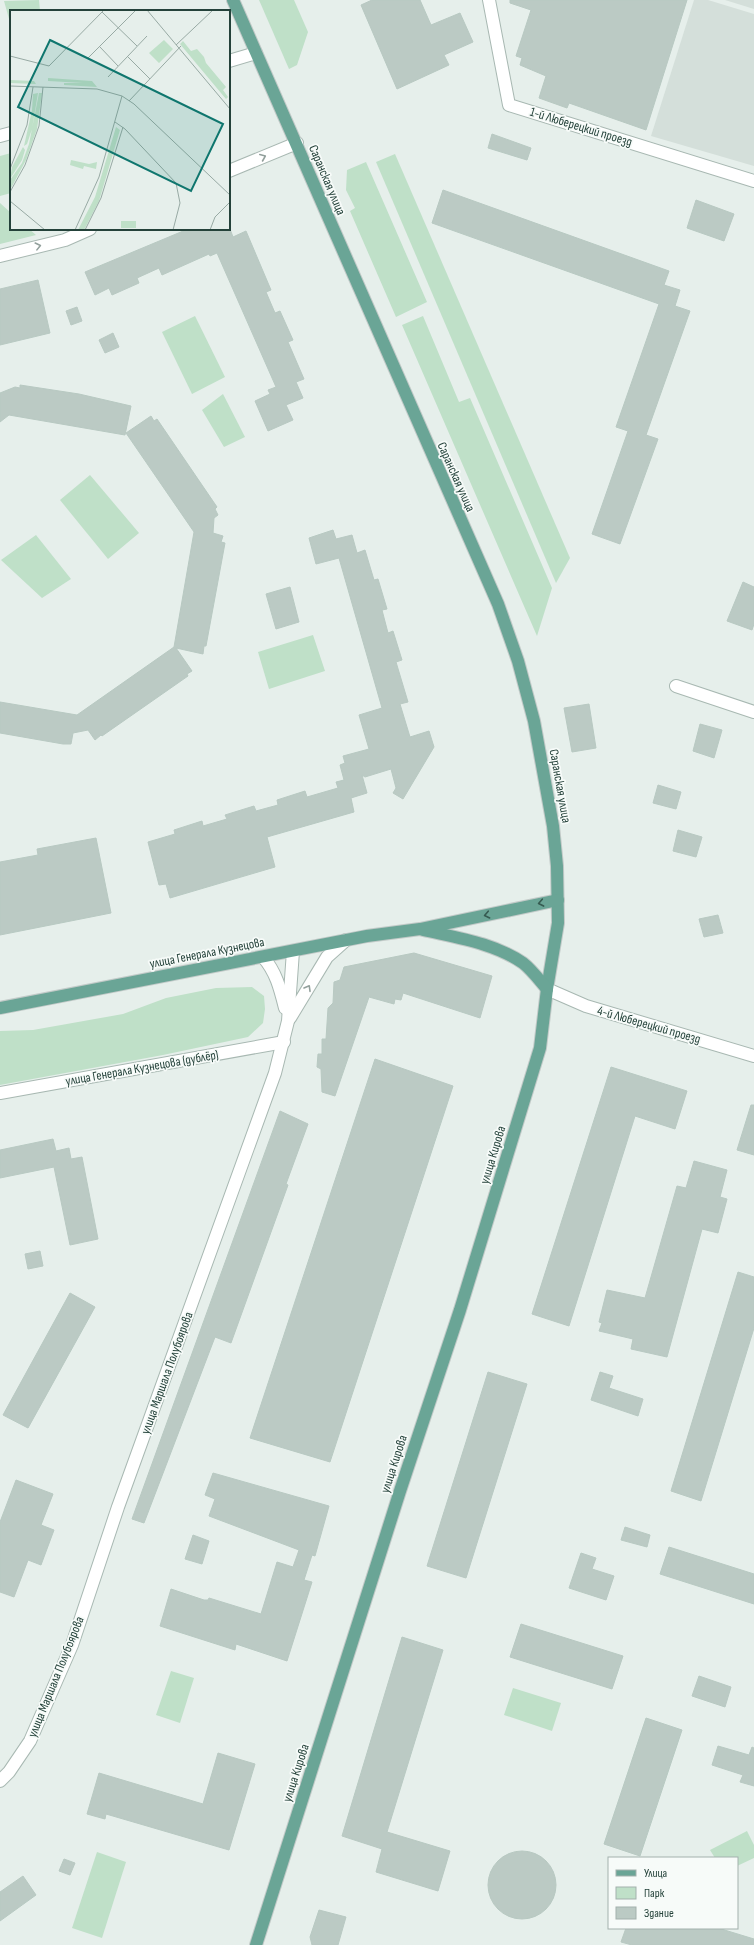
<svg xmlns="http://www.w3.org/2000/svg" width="754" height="1945" viewBox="0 0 754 1945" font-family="'Sofia Sans Condensed',sans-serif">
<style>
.built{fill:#d4dfda}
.green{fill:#bfe0c8}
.building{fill:#bbcac4;stroke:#b8c9c2}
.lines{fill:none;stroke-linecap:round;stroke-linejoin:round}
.minor-casing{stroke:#a8b8b2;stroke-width:14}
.major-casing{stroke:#c2cac8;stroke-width:14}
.minor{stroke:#fff;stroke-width:12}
.major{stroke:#6aa596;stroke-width:12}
.oneway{stroke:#92a09c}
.oneway2{stroke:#365b51}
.labels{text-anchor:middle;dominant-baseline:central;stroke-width:3.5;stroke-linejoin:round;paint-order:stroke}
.street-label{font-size:13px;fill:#24423a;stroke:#f7fbf9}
.inset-road{fill:none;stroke:#98aaa4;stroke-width:1}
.view{fill:#0f766e;fill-opacity:0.15;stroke:#0f766e;stroke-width:2}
.inset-edge{fill:none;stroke:#24423a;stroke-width:2}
</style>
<rect width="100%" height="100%" fill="#e6efeb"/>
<g class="built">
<path d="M694,0H708L754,14V166L651,136Z"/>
<path d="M725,0H754V9Z"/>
</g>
<g class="green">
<path d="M39,0L40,11H11V26L4,1Z"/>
<path d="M259,0H294L308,32L297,65L289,69Z"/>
<path d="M11,153V193L0,196V156Z"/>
<path d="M395,154L570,558L556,583L376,162Z"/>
<path d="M366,162L427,302L396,317L350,211L355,208L346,190L347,170Z"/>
<path d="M0,203L11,213V229H29L36,235L0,244Z"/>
<path d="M195,316L225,377L192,394L162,332Z"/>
<path d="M423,316L459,402L470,398L552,588L537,636L402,325Z"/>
<path d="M223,394L245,437L224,447L202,410Z"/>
<path d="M90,475L139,533L108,559L60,500Z"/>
<path d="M36,535L71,579L42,598L1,560Z"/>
<path d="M313,635L325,671L269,689L258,652Z"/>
<path d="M252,987L264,996L265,1009L263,1023L248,1037L163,1055L0,1085V1031L33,1030L123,1014L166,998L216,988Z"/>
<path d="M171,1671L194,1678L180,1723L156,1715Z"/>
<path d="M513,1688L561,1703L552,1731L504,1715Z"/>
<path d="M747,1831L754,1845V1858L737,1866V1858H715L710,1850Z"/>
<path d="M97,1852L126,1862L102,1938L72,1928Z"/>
</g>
<g class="building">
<path d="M372,0H420L431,25L460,13L473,42L444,55L449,65L397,89L361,5Z"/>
<path d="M510,0H687L646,130L569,103L567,108L539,98L546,76L520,65L522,58L516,56L531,10L510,3Z"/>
<path d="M492,134L531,148L527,160L488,148Z"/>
<path d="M443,190L669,271L664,285L680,290L675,306L690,311L646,435L658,439L620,544L592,534L628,431L616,427L659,304L432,223Z"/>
<path d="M696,200L734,214L724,241L687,228Z"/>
<path d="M188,229H230L233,237L246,231L271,290L266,292L275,313L280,311L293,340L288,342L304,379L296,382L303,398L286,405L293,420L268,431L255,401L270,394L268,390L276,387L217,253L210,256L209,254L162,275L159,268L137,278L139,283L112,295L109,288L95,295L85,272Z"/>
<path d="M38,280L50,333L0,345V289Z"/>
<path d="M77,307L82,321L71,325L66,311Z"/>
<path d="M113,333L119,347L105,353L99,340Z"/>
<path d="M20,385L79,394L131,406L125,435L9,415L0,422V393L15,387L20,388Z"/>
<path d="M151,416L154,421L157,419L217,507L215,509L218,515L214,518L213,533L223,536L221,542L225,543L206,646H204L203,654L176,648L192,671L187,674L188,676L102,736L101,735L95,740L88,730L73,733L71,744H63L0,733V702L77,715L174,647L194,532L126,433Z"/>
<path d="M333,530L336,539L352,535L357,553L365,550L374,580L378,579L387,609L382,610L388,633L393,631L402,660L396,662L408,702L400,704L410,737L429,731L434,747L403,799L393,793L396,788L391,769L365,777L362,775L367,793L351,798L354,812L267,837L275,867L170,898L166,884L159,885L148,842L175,834L174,830L202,821L203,826L227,819L225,815L254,806L256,811L278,805L277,800L305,791L307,797L338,788L336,782L344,780L340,765L345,763L343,756L369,749L359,715L382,708L339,558L316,564L309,538Z"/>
<path d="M743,582L754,587V624L752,630L727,621Z"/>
<path d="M290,587L299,622L276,629L266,594Z"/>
<path d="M589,704L596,748L572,752L564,708Z"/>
<path d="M700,724L722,730L714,758L693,751Z"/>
<path d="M658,785L681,792L676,809L653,803Z"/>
<path d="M678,830L702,837L696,857L673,851Z"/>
<path d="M96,838L111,913L0,935V862L38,855L37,849Z"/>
<path d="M718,915L723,933L704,937L699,919Z"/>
<path d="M414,953L492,976L480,1018L403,993L401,1000L395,999L394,1004L369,997L335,1096L322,1092L321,1069L317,1067L318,1054H322V1039H326L328,1008L333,1003L334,982L340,980L344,967Z"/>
<path d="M375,1059L453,1086L330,1462L250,1438Z"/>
<path d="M611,1067L687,1091L675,1129L635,1116L569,1326L532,1314Z"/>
<path d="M751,1105H754V1155L737,1150Z"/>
<path d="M280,1111L308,1124L286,1184L288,1185L231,1343L215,1337L144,1523L132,1519Z"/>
<path d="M53,1139L56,1151L69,1148L71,1159L82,1157L98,1239L70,1245L54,1167L0,1178V1150Z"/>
<path d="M694,1161L727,1170L720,1197L727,1199L718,1233L702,1229L667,1357L631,1349L633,1339L599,1331L602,1323L599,1322L607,1290L645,1298L677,1186L686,1188Z"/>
<path d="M40,1251L43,1266L28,1269L25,1254Z"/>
<path d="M738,1272L754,1277V1328L701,1501L671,1491Z"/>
<path d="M70,1293L95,1307L28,1428L3,1415Z"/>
<path d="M488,1372L527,1384L466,1578L427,1566Z"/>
<path d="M600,1372L613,1376L609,1388L643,1399L638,1416L591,1400Z"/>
<path d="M213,1473L329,1506L315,1556L312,1555L304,1580L312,1582L287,1661L236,1644L235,1650L160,1626L171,1589L204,1600H208L209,1598L261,1614L277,1562L293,1567L299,1550L209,1516L215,1499L205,1495Z"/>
<path d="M16,1480L53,1494L41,1525L54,1530L41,1565L28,1560L14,1597L0,1592V1522Z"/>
<path d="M625,1527L650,1535L647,1547L621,1540Z"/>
<path d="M193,1535L209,1541L202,1564L185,1559Z"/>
<path d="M669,1547L754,1574V1604L660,1574Z"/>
<path d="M581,1553L596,1558L592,1569L614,1576L606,1600L569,1588Z"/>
<path d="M521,1624L623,1656L612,1689L510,1657Z"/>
<path d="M402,1637L443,1650L387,1832L450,1851L438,1891L376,1872L382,1849L342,1836Z"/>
<path d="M699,1676L731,1687L725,1707L692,1696Z"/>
<path d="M646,1718L682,1730L640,1856L604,1844Z"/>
<path d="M718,1746L749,1755L752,1747L754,1748V1786L740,1782L743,1775L712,1765Z"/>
<path d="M218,1753L255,1764L229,1850L106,1814L105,1819L87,1814L99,1773L203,1804Z"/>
<circle cx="522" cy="1885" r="34"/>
<path d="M64,1859L75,1863L70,1875L59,1871Z"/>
<path d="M23,1876L36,1895L0,1921V1892Z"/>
<path d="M319,1910L346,1917L338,1945H312L310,1937Z"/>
<path d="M626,1928H718L754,1939V1945H632L621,1942Z"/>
</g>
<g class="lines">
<defs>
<g id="minor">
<path d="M489,0L509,105L754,181"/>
<path d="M229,61L256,53"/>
<path d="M0,136L11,133"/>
<path d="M229,171L297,143"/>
<path d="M0,256L65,240L90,229"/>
<path d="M676,686L754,712"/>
<path d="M263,957C276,972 280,988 285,1008"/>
<path d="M547,989L586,1006L754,1056"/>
<path d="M290,1018L327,957L346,940"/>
<path d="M0,1093L284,1042"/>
<path d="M0,1781L9,1772L30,1741L72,1645L118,1507L275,1073L288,1021L293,951"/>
</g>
<g id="major">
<path d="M233,0L498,604L518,661L534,721L553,826L557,866L558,923L547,989L540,1048L460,1310L400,1491L256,1945"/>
<path d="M423,930C458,938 494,943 523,963C532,970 540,981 547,989"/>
<path d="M0,1008L367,936L420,929L558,900"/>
</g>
</defs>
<use href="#minor" class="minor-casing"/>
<use href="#major" class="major-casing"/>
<use href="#minor" class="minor"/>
<use href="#major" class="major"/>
</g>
<defs><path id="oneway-chevron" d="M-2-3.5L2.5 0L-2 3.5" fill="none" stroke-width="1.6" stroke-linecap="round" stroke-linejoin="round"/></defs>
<g class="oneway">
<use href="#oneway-chevron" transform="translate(263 157) rotate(-23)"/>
<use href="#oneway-chevron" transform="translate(38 246) rotate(-14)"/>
<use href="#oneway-chevron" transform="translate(308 988) rotate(-60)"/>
</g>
<g class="oneway2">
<use href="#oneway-chevron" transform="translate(541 903) rotate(169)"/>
<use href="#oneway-chevron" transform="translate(487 915) rotate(168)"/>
</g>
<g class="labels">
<g class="street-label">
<text transform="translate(581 127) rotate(17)">1-й Люберецкий проезд</text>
<text transform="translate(327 180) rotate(67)">Саранская улица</text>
<text transform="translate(456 477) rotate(66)">Саранская улица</text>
<text transform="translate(560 786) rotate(80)">Саранская улица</text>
<text transform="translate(207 953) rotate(-11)">улица Генерала Кузнецова</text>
<text transform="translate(649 1025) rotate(16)">4-й Люберецкий проезд</text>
<text transform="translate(142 1068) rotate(-10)">улица Генерала Кузнецова (дублёр)</text>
<text transform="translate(493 1155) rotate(-73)">улица Кирова</text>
<text transform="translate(167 1373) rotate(-70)">улица Маршала Полубоярова</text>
<text transform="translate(394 1464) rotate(-72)">улица Кирова</text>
<text transform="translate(56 1677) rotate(-68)">улица Маршала Полубоярова</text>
<text transform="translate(296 1773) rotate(-72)">улица Кирова</text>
</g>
</g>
<g transform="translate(10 10)">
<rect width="220" height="220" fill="#e6efeb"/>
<path d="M154,30L163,39L149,53L139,43ZM173,31L181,41L187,39L194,47L196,53L216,77L213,80L218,87L216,89L170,34ZM38,68L82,71L87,77L54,75V73H73L38,71ZM0,70L24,71L26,74L0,73ZM28,83L22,119L17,134L14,136L22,100L23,84ZM29,83H32L27,119L16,150L0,180V170L12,153L19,134ZM106,117L110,120L89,191L74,220H68L85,187ZM13,137L15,140L12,150L0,169L2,157ZM61,150L79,154L87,152L86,159L74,156L73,159L60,155ZM111,211H126V218H111Z" fill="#bfe0c8"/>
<path class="inset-road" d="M137,0L220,99M92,2L127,36M166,35L203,0M90,37L108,56M0,46L39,56L94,0M118,47L140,69M78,48L126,0M98,67L137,26M0,76L87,79L112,86L124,94L220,185M119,91L171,36M105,112L115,119L166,173L170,193L163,220M0,159L17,115L23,77M0,182L15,155L29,116L33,77M0,191L35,220M65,220L89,167L112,86M75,220L91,188L113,117M200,220L205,207L220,192"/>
<path class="view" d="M40,30L213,114L181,181L8,97Z"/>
<rect width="220" height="220" class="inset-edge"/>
</g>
<rect x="608" y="1857" width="130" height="72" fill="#f7fbf9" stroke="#a3b1ad"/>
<rect x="616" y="1870" width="20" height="6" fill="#6aa596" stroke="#a3b1ad"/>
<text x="644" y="1877" font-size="12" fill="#24423a">Улица</text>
<rect x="616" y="1887" width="20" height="12" fill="#bfe0c8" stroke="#a3b1ad"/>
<text x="644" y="1897" font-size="12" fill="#24423a">Парк</text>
<rect x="616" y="1907" width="20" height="12" fill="#bbcac4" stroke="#a3b1ad"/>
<text x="644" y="1917" font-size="12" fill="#24423a">Здание</text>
</svg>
